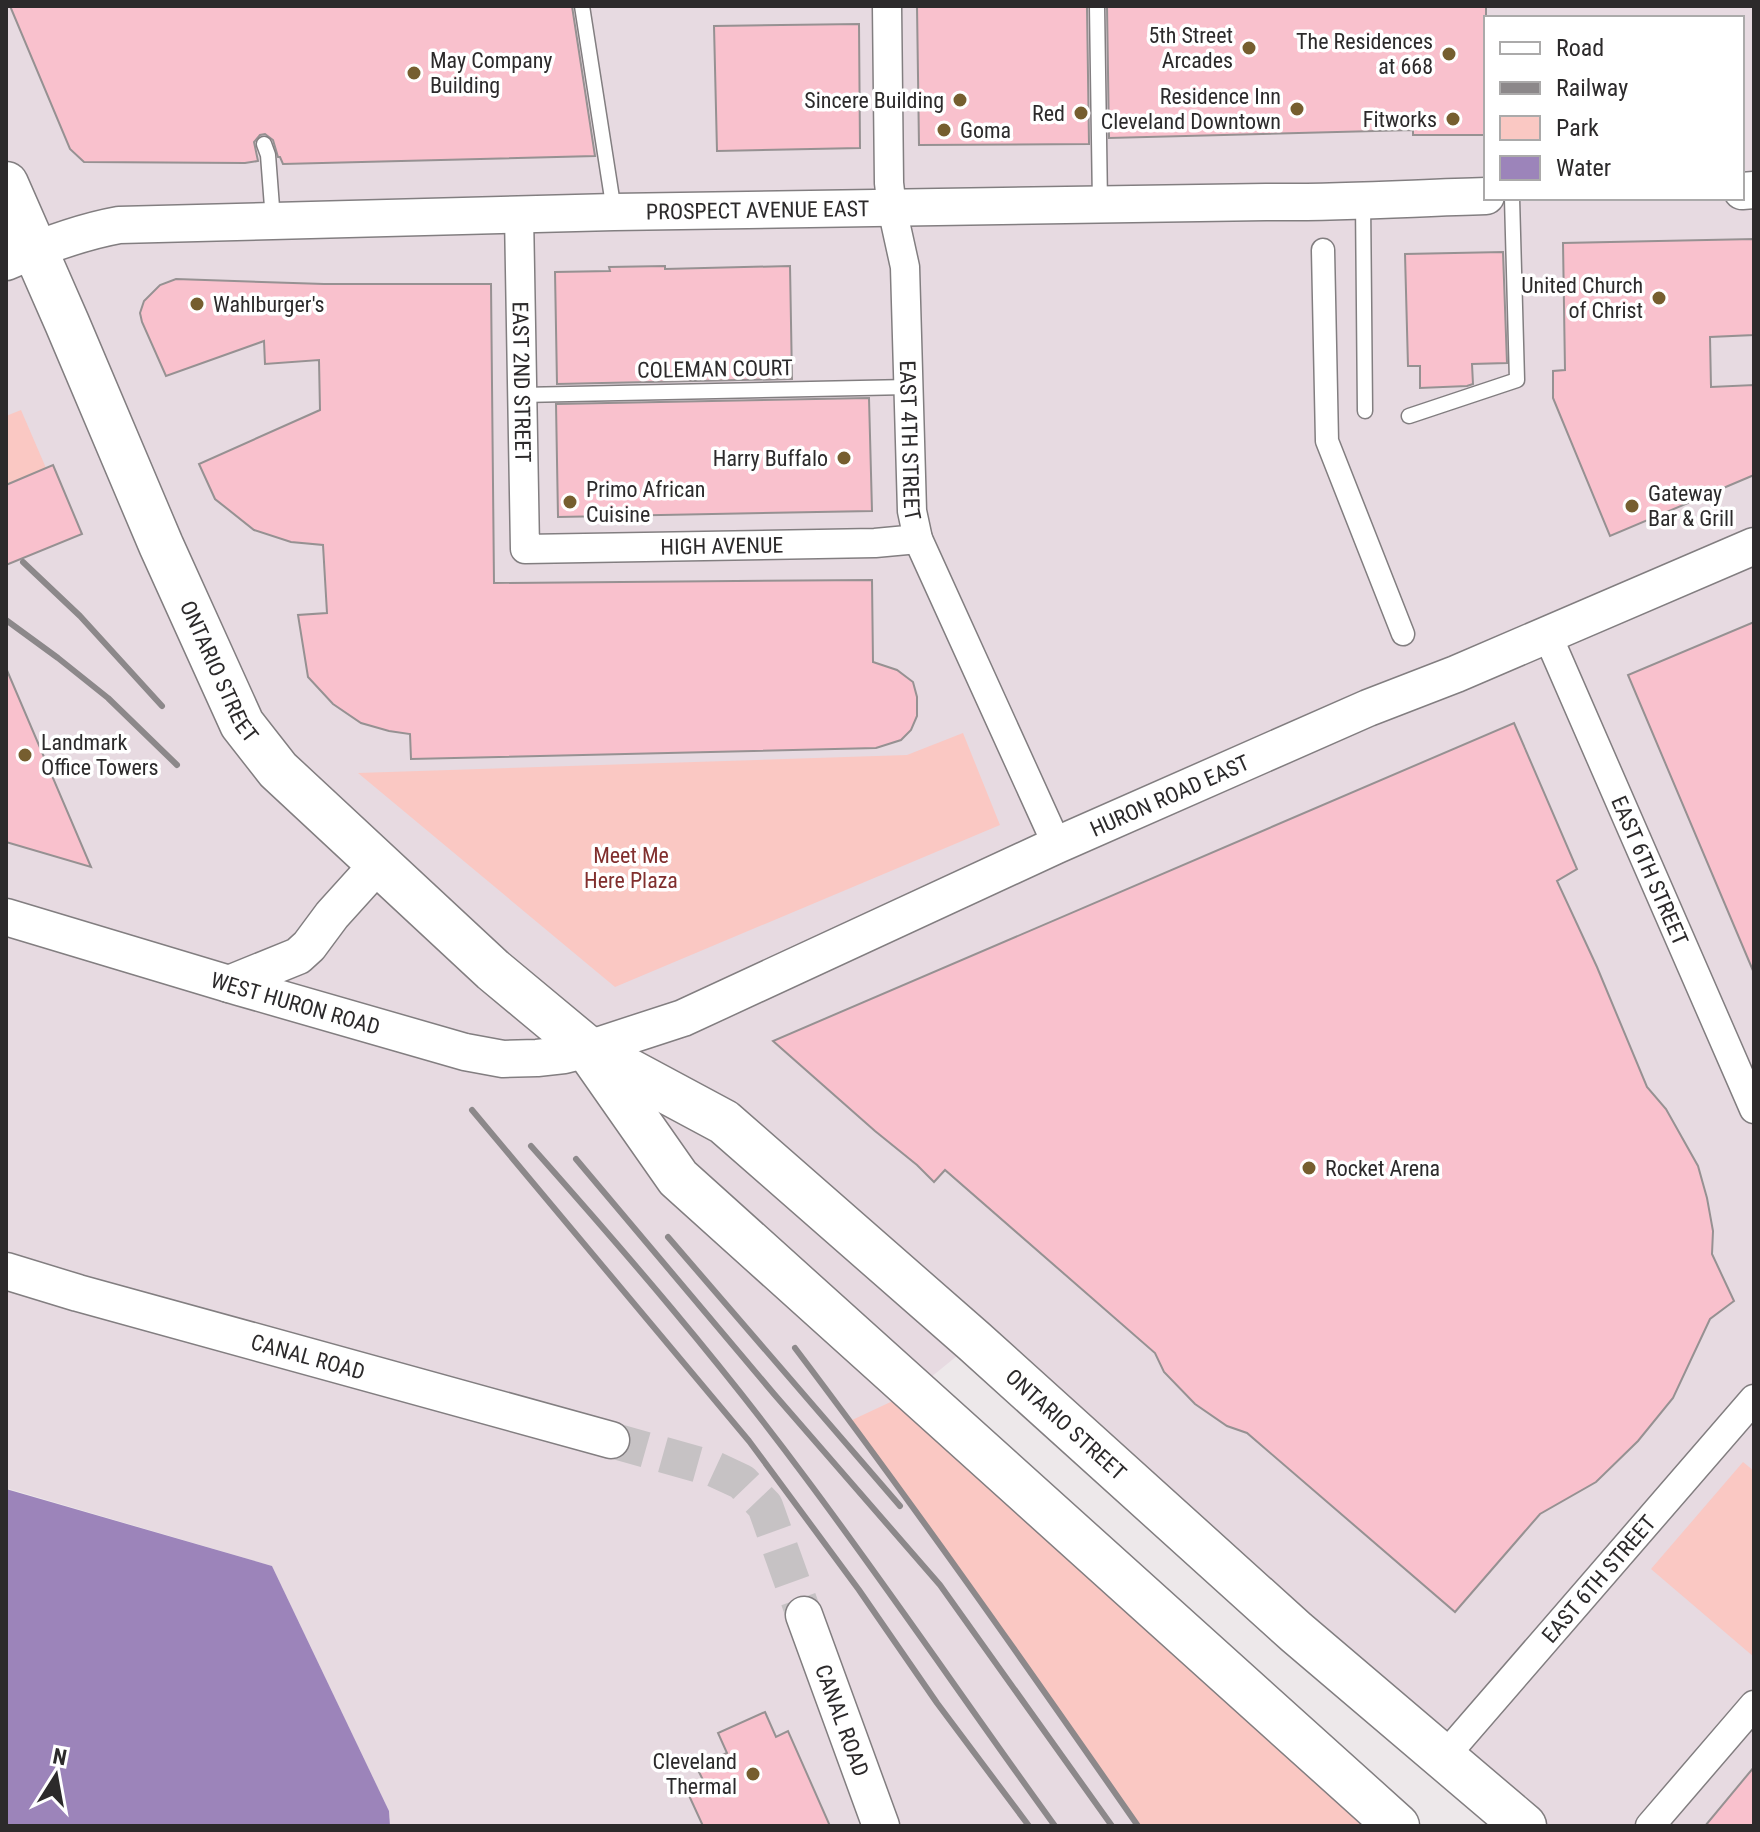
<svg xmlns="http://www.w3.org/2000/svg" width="1760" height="1832" viewBox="0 0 1760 1832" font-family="'Roboto Condensed',sans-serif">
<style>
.built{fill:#e7dae1;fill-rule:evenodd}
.green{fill:#fac8c3}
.water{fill:#9c84ba}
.building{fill:#f9c1cd;stroke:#969192;stroke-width:2}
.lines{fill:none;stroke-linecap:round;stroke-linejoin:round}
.tertiary-tunnel{stroke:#c6c2c4;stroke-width:36;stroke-dasharray:36 18;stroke-linecap:butt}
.service-casing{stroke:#827e80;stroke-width:17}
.pedestrian-casing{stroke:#827e80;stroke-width:25}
.minor-casing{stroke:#827e80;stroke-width:31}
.tertiary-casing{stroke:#827e80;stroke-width:39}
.primary-casing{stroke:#827e80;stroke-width:47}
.service{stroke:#fff;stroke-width:14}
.pedestrian{stroke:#fff;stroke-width:22}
.minor{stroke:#fff;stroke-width:28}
.tertiary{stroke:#fff;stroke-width:36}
.primary{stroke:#fff;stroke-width:44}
.rail{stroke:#8c888a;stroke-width:6}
.poi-dot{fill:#765e2f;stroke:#fff;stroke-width:3}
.labels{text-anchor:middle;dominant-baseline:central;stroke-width:7;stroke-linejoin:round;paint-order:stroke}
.poi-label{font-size:22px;fill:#2c2a2b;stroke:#fff;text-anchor:end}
.street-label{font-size:22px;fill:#2c2a2b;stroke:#fff}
.park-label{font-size:22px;fill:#812f2e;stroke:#fff}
</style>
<rect width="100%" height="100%" fill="#ede8ea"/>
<path class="built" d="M6,6H1754V1826H1524L974,1342L914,1391L853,1424L886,1468L1137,1826H390L389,1811L272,1566L6,1488ZM1486,18H1742V198H1486Z"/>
<g class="green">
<path d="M21,410L46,468L6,485V416Z"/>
<path d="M963,733L1000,825L615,987L358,773L907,755Z"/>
<path d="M914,1391L1397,1826H1137L886,1468L850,1421Z"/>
<path d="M1743,1462L1754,1471V1657L1651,1569Z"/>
</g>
<path class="water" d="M6,1489L272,1566L389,1811L390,1826H6Z"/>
<g class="building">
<path d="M10,6H572L595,156L283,164L280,157H278L273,140L265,134L260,135L254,142L258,161L245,163L84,162L70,149Z"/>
<path d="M917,6L1087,7L1089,144L919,145Z"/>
<path d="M1107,6H1486V135H1413V130L1109,138Z"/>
<path d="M859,24L860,148L717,151L714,26Z"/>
<path d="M1754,239V335L1710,337L1711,387L1754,385V475L1610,536L1553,398V371L1565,370L1563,243Z"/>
<path d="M1503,252L1507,363L1472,364L1473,384L1467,386L1420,388V366H1408L1405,254Z"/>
<path d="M665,266V269L790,266L792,379L557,384L555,272L610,271L609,267Z"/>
<path d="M176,279L324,284H491L494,583L872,580L873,662L897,670L913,682L917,697V716L911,730L901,740L876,748L411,759L410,734L389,731L361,723L333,704L308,677L298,615L327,613L323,545L291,542L254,530L215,499L199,464L320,410L319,360L265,364L264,341L166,376L142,322L140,313L144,301L160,285Z"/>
<path d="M869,398L872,511L558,517L556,404Z"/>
<path d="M53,465L82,534L6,565V485Z"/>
<path d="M1754,622V973L1628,675Z"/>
<path d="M6,668L91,867L6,842Z"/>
<path d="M1514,723L1577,869L1557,881L1597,967L1647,1087L1666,1109L1698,1166L1707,1198L1713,1231L1712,1254L1734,1301L1710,1319L1673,1398L1638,1441L1596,1482L1540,1514L1455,1612L1247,1433L1227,1426L1195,1404L1164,1372L1155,1353L945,1170L934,1182L917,1165L875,1131L773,1041Z"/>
<path d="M765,1712L776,1737L788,1731L830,1826H703L686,1789L704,1782L696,1766L727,1753L718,1733Z"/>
<path d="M1754,1767V1826H1705Z"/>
</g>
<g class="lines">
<path class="tertiary-tunnel" d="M611,1440L714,1469L742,1482L765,1506L804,1615"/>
<defs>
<g id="service">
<path d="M582,6L614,211"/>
<path d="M1097,6L1100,204"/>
<path d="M264,144L268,155L273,220"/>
<path d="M1363,200L1365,411"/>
<path d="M521,395L909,387"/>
<path d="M1409,416L1517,380L1512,198"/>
</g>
<path id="pedestrian" d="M1323,250L1327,441L1403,634"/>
<g id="minor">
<path id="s1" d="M887,6L889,183L892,208L905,267L912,511L918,539L1057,845"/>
<path id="s2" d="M519,214L525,549L875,543L918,539"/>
<path id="s3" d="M1547,634L1754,1109"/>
<path id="s4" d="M1444,1757L1754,1399"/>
<path d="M1650,1826L1754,1705"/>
</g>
<g id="tertiary">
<path d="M1742,191L1754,190"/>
<path id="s5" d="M6,262C43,246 80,232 119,225L614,212L1266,202C1339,203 1413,198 1486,196"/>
<path id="s6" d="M6,917L239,987L465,1052L503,1059L537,1058L564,1055L588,1049L683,1018L1057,845L1368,708L1456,674L1754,546"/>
<path d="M229,984L298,956L309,946L332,915L379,863"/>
<path id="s7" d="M6,1271L78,1293L611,1440"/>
<path id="s8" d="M804,1615L881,1826"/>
</g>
<g id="primary">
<path id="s9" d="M6,184L67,323L161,545L242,724L278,770L493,970L588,1049L724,1122L974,1341L1296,1632L1524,1826"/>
<path d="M594,1058L678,1178L1397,1826"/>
</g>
</defs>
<use href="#service" class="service-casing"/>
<use href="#pedestrian" class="pedestrian-casing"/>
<use href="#minor" class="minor-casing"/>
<use href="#tertiary" class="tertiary-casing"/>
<use href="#primary" class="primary-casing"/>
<use href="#service" class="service"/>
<use href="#pedestrian" class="pedestrian"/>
<use href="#minor" class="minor"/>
<use href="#tertiary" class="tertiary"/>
<use href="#primary" class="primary"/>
<g class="rail">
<path d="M23,562L80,616L162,706"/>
<path d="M6,620L58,658L108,698L177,765"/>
<path d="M472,1110L749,1441L859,1590L937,1703L1029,1826"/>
<path d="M531,1146C626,1253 720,1362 805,1477C891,1592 971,1710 1055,1826"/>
<path d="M576,1159L774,1394L940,1585L1112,1826"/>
<path d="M668,1237L900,1506"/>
<path d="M795,1348C913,1504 1026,1665 1138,1826"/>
</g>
</g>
<g class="poi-dot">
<circle cx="1249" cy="48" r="8"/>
<circle cx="1449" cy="54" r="8"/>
<circle cx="414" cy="73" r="8"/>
<circle cx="960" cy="100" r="8"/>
<circle cx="1297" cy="109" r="8"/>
<circle cx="1081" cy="113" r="8"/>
<circle cx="1453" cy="119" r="8"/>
<circle cx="944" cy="130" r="8"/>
<circle cx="1659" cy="298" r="8"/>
<circle cx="197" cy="304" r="8"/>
<circle cx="844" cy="458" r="8"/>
<circle cx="570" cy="502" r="8"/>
<circle cx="1632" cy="506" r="8"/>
<circle cx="25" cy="755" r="8"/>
<circle cx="1309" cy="1168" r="8"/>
<circle cx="753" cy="1774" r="8"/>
</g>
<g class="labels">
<g class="poi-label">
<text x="1233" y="35">5th Street<tspan x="1233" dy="25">Arcades</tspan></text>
<text x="1433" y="41">The Residences<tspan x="1433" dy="25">at 668</tspan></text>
<text x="430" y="60" text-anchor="start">May Company<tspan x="430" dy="25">Building</tspan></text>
<text x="1281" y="96">Residence Inn<tspan x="1281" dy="25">Cleveland Downtown</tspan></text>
<text x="944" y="100">Sincere Building</text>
<text x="1065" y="113">Red</text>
<text x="1437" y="119">Fitworks</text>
<text x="960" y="130" text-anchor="start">Goma</text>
<text x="1643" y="285">United Church<tspan x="1643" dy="25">of Christ</tspan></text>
<text x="213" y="304" text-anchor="start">Wahlburger's</text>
<text x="828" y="458">Harry Buffalo</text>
<text x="586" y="489" text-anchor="start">Primo African<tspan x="586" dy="25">Cuisine</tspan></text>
<text x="1648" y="493" text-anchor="start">Gateway<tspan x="1648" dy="25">Bar &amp; Grill</tspan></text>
<text x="41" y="742" text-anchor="start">Landmark<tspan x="41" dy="25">Office Towers</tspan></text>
<text x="1325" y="1168" text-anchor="start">Rocket Arena</text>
<text x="737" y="1761">Cleveland<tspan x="737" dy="25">Thermal</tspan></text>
</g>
<g class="street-label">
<text stroke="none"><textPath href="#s5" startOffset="758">PROSPECT AVENUE EAST</textPath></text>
<text transform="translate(715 369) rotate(-1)">COLEMAN COURT</text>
<text stroke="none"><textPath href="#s2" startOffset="168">EAST 2ND STREET</textPath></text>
<text stroke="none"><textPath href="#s1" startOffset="436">EAST 4TH STREET</textPath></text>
<text stroke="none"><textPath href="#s2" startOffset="532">HIGH AVENUE</textPath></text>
<text stroke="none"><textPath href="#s9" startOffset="532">ONTARIO STREET</textPath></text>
<text stroke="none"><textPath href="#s6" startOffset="1238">HURON ROAD EAST</textPath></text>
<text stroke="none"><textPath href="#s3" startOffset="258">EAST 6TH STREET</textPath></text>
<text stroke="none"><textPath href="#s6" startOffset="302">WEST HURON ROAD</textPath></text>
<text stroke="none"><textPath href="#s7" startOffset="314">CANAL ROAD</textPath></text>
<text stroke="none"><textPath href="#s9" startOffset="1676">ONTARIO STREET</textPath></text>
<text stroke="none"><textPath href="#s4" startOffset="236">EAST 6TH STREET</textPath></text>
<text stroke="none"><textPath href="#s8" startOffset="112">CANAL ROAD</textPath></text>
</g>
<g class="park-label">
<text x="631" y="855">Meet Me<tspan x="631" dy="25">Here Plaza</tspan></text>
</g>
</g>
<rect width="1760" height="1832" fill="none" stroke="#2c2a2b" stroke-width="16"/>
<rect x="1484" y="16" width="260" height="184" fill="#ffffff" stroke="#abaaaa" stroke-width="2"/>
<rect x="1500" y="42" width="40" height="12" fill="#ffffff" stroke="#abaaaa" stroke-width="2"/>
<text x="1556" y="56" font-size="24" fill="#2c2a2b">Road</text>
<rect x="1500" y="82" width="40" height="12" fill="#8c888a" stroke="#abaaaa" stroke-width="2"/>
<text x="1556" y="96" font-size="24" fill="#2c2a2b">Railway</text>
<rect x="1500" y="116" width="40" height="24" fill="#fac8c3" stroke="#abaaaa" stroke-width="2"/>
<text x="1556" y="136" font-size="24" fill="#2c2a2b">Park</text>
<rect x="1500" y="156" width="40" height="24" fill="#9c84ba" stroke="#abaaaa" stroke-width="2"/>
<text x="1556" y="176" font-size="24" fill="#2c2a2b">Water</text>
<g transform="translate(56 1776) rotate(11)" stroke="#ffffff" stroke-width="6" paint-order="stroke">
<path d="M0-6L14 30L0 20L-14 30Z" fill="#2c2a2b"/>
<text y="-12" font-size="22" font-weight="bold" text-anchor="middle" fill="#2c2a2b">N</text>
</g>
</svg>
